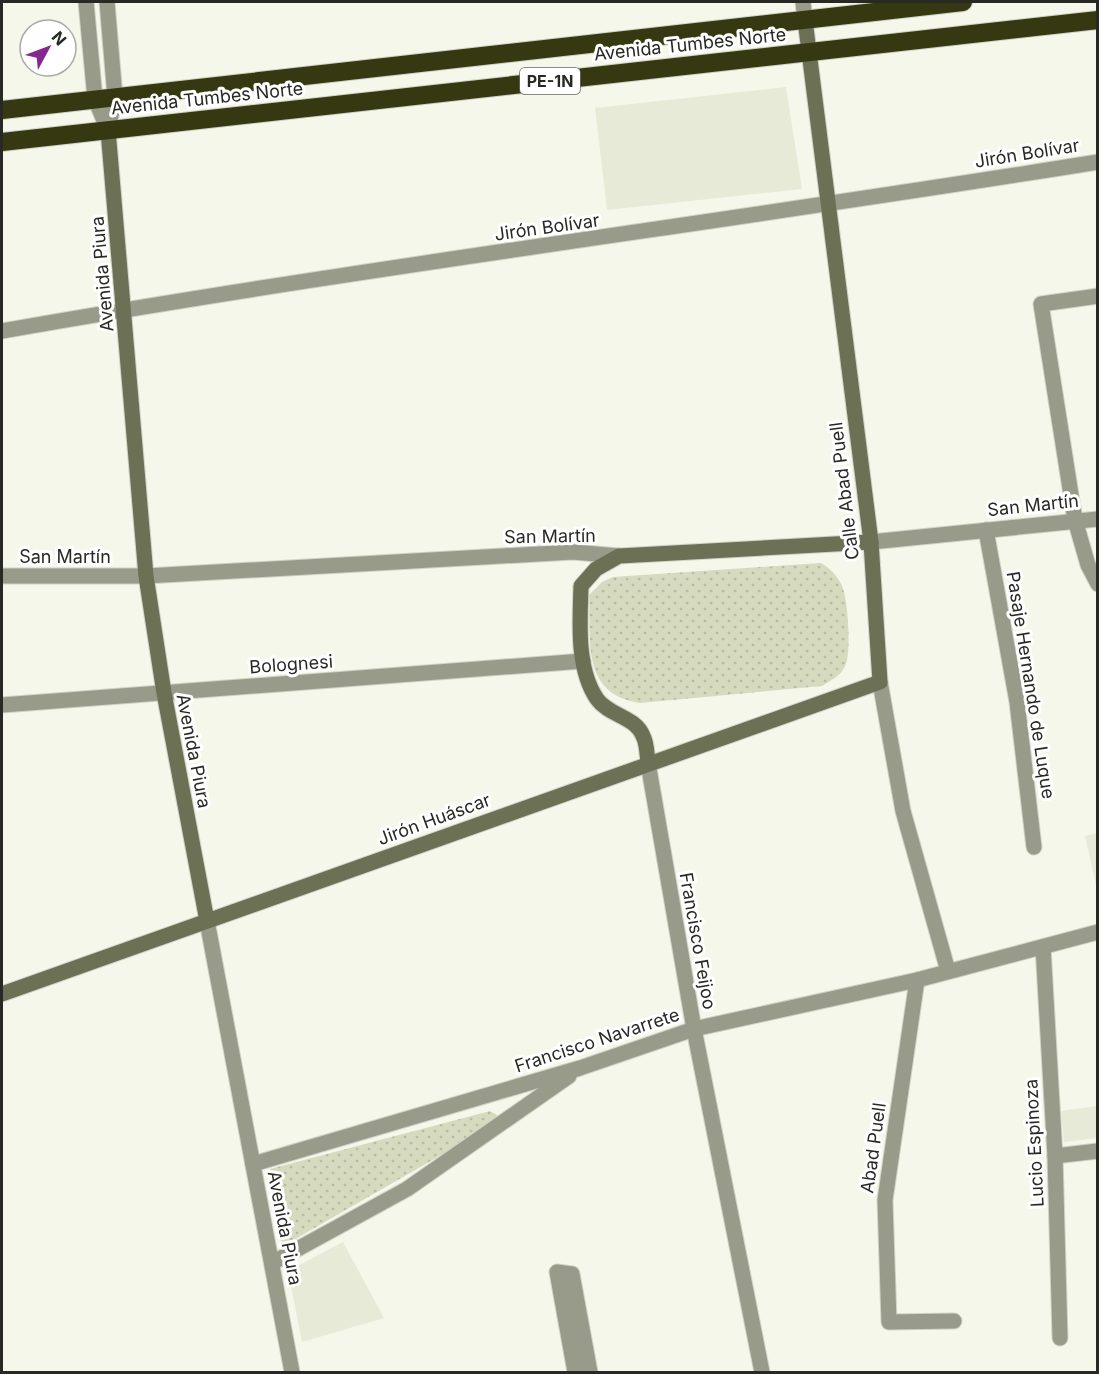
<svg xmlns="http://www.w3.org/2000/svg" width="1099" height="1374" viewBox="0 0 1099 1374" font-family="Inter,sans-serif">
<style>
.built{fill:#e7ead6}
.green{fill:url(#green-dots)}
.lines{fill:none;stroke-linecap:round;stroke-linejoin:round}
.street-casing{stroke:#d0d2c6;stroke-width:17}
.secondary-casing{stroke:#d0d2c6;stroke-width:17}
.highway-casing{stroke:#d0d2c6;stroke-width:20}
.street{stroke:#989b89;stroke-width:15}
.secondary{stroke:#6c7055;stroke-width:15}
.highway{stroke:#353811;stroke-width:18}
.labels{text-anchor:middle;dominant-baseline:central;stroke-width:6;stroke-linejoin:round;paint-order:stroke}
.shield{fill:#fff;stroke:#686966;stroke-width:1.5}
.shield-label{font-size:16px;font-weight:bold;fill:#282924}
.street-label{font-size:18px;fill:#282924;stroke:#fff}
</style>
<defs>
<pattern id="green-dots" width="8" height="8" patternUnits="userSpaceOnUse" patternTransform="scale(1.5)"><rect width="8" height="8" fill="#d6dabf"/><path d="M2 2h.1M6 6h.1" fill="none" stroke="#b8bba4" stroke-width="1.8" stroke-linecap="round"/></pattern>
</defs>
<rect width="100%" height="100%" fill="#f5f7ea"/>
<g class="built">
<path d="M786,87L802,189L607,210L595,108Z"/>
<path d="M1097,833H1098L1097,889L1085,836Z"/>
<path d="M1097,1106V1138L1064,1142L1061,1111Z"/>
<path d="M343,1242L384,1318L302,1342L288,1271Z"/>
</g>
<g class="green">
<path d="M821,563C832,569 841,580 844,592C848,608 851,648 846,664C842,675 832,680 822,686L640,703C581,694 591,642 589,595L602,582L613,577Z"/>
<path d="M490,1111L497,1115L495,1124L285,1245L278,1237L270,1169Z"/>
</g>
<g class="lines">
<defs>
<g id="street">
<path d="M86,2L95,99L108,130"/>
<path d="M107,2L115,97L108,130"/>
<path d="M803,2L805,20"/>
<path d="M1098,296L1041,304L1075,520L1088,565L1098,584"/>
<path d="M2,331C365,267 733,221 1098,162"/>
<path d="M986,530L1017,702L1034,847"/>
<path d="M871,542L1098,519"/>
<path d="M2,576H146L573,552L619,556"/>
<path d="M880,682L903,811L948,971"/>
<path d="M2,705L583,661"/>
<path d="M648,763L694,1029L762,1372"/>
<path d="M207,921L292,1372"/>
<path d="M1043,947L1055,1156L1060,1338"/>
<path d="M917,980L885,1200L889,1322L954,1321"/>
<path d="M1055,1156L1098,1151"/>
<path d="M253,1164L580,1068L694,1029L917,980L1098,932"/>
<path d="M272,1263L407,1189L569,1076"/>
<path d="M575,1372L557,1272L572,1274L590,1372"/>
</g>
<g id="secondary">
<path d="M108,130L146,576L164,693L207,921"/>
<path d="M648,763C647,755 647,743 643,736C635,716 609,716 597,699C576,668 580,622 581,586L596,569L619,556L871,542"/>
<path d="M2,994L880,682L871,542L805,20"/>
</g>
<g id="highway">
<path d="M2,110L963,2"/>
<path d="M2,142L1098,20"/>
</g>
</defs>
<use href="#street" class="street-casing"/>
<use href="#secondary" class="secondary-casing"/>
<use href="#highway" class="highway-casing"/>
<use href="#street" class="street"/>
<use href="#secondary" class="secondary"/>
<use href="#highway" class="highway"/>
</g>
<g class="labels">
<rect class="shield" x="520" y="68" width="60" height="26" rx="4.5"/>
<g class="shield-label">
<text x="550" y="81">PE-1N</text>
</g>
<g class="street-label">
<text transform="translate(690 44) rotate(-6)">Avenida Tumbes Norte</text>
<text transform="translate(207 98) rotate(-6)">Avenida Tumbes Norte</text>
<text transform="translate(1027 153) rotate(-9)">Jirón Bolívar</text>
<text transform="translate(547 227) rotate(-8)">Jirón Bolívar</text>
<text transform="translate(102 274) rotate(-95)">Avenida Piura</text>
<text transform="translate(844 491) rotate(-97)">Calle Abad Puell</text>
<text transform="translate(1033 505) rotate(-6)">San Martín</text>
<text transform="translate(550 536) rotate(-1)">San Martín</text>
<text x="65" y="556">San Martín</text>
<text transform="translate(291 664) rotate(-4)">Bolognesi</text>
<text transform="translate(1031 685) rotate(81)">Pasaje Hernando de Luque</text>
<text transform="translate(194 751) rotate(79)">Avenida Piura</text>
<text transform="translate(434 819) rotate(-20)">Jirón Huáscar</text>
<text transform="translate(698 941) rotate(80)">Francisco Feijoo</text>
<text transform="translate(597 1040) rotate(-18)">Francisco Navarrete</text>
<text transform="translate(1034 1143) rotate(-93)">Lucio Espinoza</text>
<text transform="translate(873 1148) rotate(-82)">Abad Puell</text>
<text transform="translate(285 1228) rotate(79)">Avenida Piura</text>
</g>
</g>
<rect width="1099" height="1374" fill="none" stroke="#282924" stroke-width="6"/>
<g transform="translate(48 48) rotate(49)"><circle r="28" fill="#ffffff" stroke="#a9a9a7" stroke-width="1.5"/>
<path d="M0-4.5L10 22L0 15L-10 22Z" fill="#872690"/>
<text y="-9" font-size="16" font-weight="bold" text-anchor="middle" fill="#282924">N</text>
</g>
</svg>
